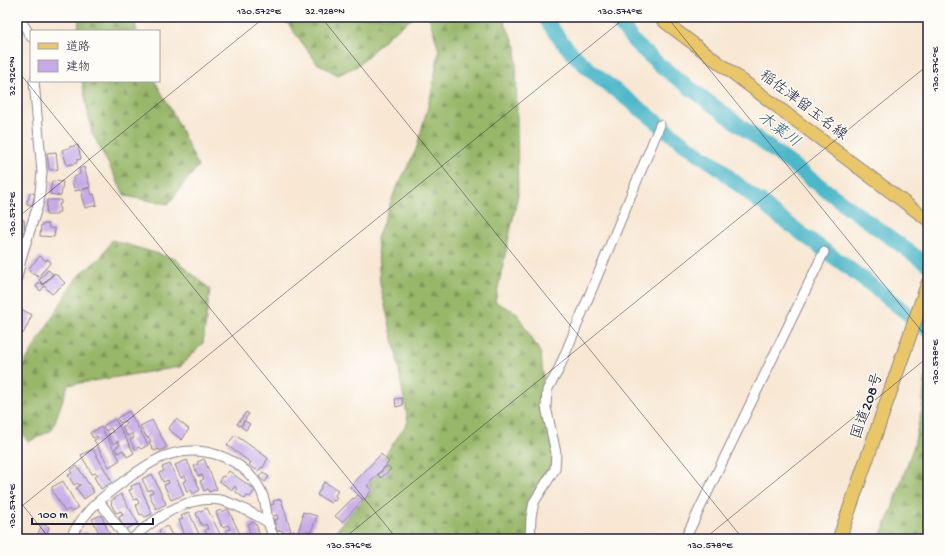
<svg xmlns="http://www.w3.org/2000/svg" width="945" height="556" viewBox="0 0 945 556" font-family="'Gochi Hand','Klee One',sans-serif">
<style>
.forest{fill:url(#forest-firs);stroke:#5d6c52}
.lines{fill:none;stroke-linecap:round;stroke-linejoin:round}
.river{stroke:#4cb7c9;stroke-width:15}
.building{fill:#c6aae7}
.minor-casing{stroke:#8d8487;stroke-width:11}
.major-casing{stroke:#8d8487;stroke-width:14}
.highway-casing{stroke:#8d8487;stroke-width:15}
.minor{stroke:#fff;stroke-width:9}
.major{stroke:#e9c769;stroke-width:12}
.highway{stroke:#e9c769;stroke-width:13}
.ticks{fill:none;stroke:#22223b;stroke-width:1;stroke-opacity:0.45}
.labels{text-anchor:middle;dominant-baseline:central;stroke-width:3;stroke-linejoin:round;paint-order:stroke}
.street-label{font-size:15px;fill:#22223b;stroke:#fdfcf7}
.water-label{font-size:16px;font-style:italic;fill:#335e74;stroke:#fdfcf7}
.neatline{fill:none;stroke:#22223b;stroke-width:1.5}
.ticks-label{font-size:10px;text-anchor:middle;fill:#22223b}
</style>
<defs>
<pattern id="forest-firs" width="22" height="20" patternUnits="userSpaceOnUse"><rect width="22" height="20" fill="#98b769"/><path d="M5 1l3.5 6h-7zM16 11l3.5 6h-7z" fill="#7c9458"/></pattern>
</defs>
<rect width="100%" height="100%" fill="#fdfcf7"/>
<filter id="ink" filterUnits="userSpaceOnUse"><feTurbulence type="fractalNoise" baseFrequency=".025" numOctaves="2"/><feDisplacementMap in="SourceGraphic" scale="8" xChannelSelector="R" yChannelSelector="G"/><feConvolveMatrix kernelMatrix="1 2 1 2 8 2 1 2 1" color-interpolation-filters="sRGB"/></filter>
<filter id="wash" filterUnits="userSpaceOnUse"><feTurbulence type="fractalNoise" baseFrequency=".012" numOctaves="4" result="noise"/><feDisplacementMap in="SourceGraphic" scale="16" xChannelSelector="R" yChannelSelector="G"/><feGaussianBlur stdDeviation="0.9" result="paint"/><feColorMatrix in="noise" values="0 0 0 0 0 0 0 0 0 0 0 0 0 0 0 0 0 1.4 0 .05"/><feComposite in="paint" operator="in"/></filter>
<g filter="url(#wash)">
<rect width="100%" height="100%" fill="#f8e7d3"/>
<g class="forest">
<path d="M79,17H133L137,31H78Z"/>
<path d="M283,17H414L391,34L357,66L338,75L317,63Z"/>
<path d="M429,17H502L516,47L518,195L495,302L516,312L541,354L546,407L555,469L534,502L530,539H330L363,497L385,455L408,422L396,353L380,284L377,238L395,191L416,150L431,95L439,51Z"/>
<path d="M82,81H155L175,117L198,166L168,204L125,196L92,133Z"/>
<path d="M112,240L175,259L210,289L203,343L180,367L68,385L52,430L28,442L17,425V375L77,277L101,257Z"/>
<path d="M927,364H928V539H879L892,509L914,445L922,408Z"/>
</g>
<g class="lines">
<g class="river">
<path d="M545,17C567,57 605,82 640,109C649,115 656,122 664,128C682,143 702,156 721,169L728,176L758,201L762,202L771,211L865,280L928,330"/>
<path d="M614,17L636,44L662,67L855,212L928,265"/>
</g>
</g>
<g id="blocks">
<g class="building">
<path d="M78,145L81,159L77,160V163L67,165L62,150L69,148V147Z"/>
<path d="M56,152L58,169L51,170L49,169L47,153Z"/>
<path d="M84,167L90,187L75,191L72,182L74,181L73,178L80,174L79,169Z"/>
<path d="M52,181L63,182L61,196L50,194Z"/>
<path d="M90,188L92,195L94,194L97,205L85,208L81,195H83L81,190Z"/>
<path d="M30,192L35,194L32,205L27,204V200H28Z"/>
<path d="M47,200H61V204H59L60,212H57V215H46Z"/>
<path d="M24,220L25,231L17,234V221Z"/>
<path d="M44,224H48L49,228L55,229L54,237L40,236L41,225H44Z"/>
<path d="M40,256L46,261L47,259L51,262L38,277L35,274L34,275L29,271L30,269L29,268Z"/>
<path d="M48,270L53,274L43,284L39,280Z"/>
<path d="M55,273L65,283L52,294L44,286L41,291L36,287L39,282L43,285Z"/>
<path d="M23,310L32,315L23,334L17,331V319L18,320Z"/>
<path d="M402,398L403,405L396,407L395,399Z"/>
<path d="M129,411L148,445L141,449L139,447L135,449L130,440L134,438L132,434L127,436L122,427L127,424L125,421L120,423L117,418Z"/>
<path d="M246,412L249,414L240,426L237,424Z"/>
<path d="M115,419L134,453L127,457L123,450L118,453L115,448L120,445L118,441L113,444L108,435L113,432L111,428L106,431L103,426Z"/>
<path d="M176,419L189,429L182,440L168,429Z"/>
<path d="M152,420L167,447L160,451L159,449L154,451L149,442L151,441L149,437L147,438L140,426Z"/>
<path d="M245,421L250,424L246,430L241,427Z"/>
<path d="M101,427L120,460L109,467L94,440L98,438L97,436L93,438L90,433Z"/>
<path d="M235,435L268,458L263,468L262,467L258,471L249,465L251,463L227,445Z"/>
<path d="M93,449L112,482L101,489L94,477L98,475L96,473L92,474L81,455Z"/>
<path d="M381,454L389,462L367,486L372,490L364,500L350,487Z"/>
<path d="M204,459L217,489L209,492L208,489L204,491L200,481L204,479L202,475L198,476L194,466L198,464L197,462Z"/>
<path d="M187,460L200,490L193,494L191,490L187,492L183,482L187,480L185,476L181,478L175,465Z"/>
<path d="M170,464L184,495L171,500L164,485L169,483L168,480L163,482L159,473L164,471L162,467Z"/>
<path d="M77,466L94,492L84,499L76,488L80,485L78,483L74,485L68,475L72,473L70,470Z"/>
<path d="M387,466L391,469L381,478L378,475Z"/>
<path d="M229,471L255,490L250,497L247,496L245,499L236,492L237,490L235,486L232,490L219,481L222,476L224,477Z"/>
<path d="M263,472L269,477L265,482L259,477Z"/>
<path d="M152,474L166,504L156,509L149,494L153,492L151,489L148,491L142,479Z"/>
<path d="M63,481L78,508L71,512L69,509L65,512L52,490V487Z"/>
<path d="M324,482L338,490L335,496L337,497L335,501L333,500L331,503L317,495Z"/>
<path d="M139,483L152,514L145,517L142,514L140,515L136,505L139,503L137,499L134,500L129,490L132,489L131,486Z"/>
<path d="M121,494L138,523L125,530L119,517L123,515L121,511L116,513L111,504L112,503L111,501Z"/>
<path d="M358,495L363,500L342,522L335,516L353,498L354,499Z"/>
<path d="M281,499L291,531L283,533L282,530L277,531L274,520L278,519L277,515L272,516L269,505L274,504L273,501Z"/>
<path d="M207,508L222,538L220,539H209L205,530L208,529L206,524L202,526L196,513Z"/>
<path d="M228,509L239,532L240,535L235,537L234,534L228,537L226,531L230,529L228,525L222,527L216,512L221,510L222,512Z"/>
<path d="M189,512L201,539H188L186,535L185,536L179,520L183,519L181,516Z"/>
<path d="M303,512L317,516L311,532L306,531L305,535L298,533L303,516H302Z"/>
<path d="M101,515L112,539H100L99,537H101L92,519Z"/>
<path d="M254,522L255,525L256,524L261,539H247L246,536L250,535L248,524Z"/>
<path d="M42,524L49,527L45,539H36Z"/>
<path d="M167,526L174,539H159L157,535L160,533L159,530Z"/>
<path d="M293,531L308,537L307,539H290Z"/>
<path d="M87,532L90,539H76L74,536Z"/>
</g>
</g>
</g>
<g filter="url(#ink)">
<use href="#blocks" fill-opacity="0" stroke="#8d8487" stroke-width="1"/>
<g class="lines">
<defs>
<g id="minor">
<path d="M19,17L31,37"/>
<path d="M17,278L22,255L39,202L42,172L34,81"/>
<path d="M99,501L127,539"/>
<path d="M73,533C77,527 82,519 87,513C99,498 150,460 168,455C203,444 242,457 260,489C266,499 266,511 268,522C270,528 272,533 274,539"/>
<path d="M132,539C155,518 187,495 220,500C235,503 255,515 268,522"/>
<path d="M530,539L531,517L534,502L555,469L556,453L546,407L547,390L558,371L660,125"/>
<path d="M685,539L824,252"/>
</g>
<path id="major" d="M660,17L666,23L928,220"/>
<path id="highway" d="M839,539L928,283"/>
</defs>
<use href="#minor" class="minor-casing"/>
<use href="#major" class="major-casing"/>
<use href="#highway" class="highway-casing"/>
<use href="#minor" class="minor"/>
<use href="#major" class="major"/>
<use href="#highway" class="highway"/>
</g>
</g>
<path class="ticks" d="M321,17L743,539M667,17L928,339M17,70L397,539M17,218L265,17M17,498L50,539M17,510L626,17M343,539L928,65M704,539L928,357"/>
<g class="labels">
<g class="street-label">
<text transform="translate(803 106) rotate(37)">稲佐津留玉名線</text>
<text transform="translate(868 406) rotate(-71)">国道208号</text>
</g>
<g class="water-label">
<text transform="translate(778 131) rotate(37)">木葉川</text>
</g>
</g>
<rect width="945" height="556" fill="none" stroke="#fdfcf7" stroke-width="44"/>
<rect x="30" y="30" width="130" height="52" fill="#fdfcf7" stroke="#a5a5ac"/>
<rect x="38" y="43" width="20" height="6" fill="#e9c769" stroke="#a5a5ac"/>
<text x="66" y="50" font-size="12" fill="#22223b">道路</text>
<rect x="38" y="60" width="20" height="12" fill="#c6aae7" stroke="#a5a5ac"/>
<text x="66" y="70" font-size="12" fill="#22223b">建物</text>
<path d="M32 518v6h121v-6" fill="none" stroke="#22223b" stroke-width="2"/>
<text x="38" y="518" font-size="12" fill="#22223b" stroke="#fdfcf7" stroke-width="3" paint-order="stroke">100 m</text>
<rect x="22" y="22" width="901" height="512" class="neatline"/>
<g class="ticks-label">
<text x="259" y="14">130.572°E</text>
<text x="325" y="14">32.928°N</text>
<text x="620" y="14">130.574°E</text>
<text transform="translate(934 69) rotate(-90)" y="4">130.576°E</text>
<text transform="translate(11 76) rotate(-90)" y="4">32.926°N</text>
<text transform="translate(11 214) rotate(-90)" y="4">130.572°E</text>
<text transform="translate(934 362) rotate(-90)" y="4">130.578°E</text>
<text transform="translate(11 506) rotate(-90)" y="4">130.574°E</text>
<text x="349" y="548">130.576°E</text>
<text x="710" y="548">130.578°E</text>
</g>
</svg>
